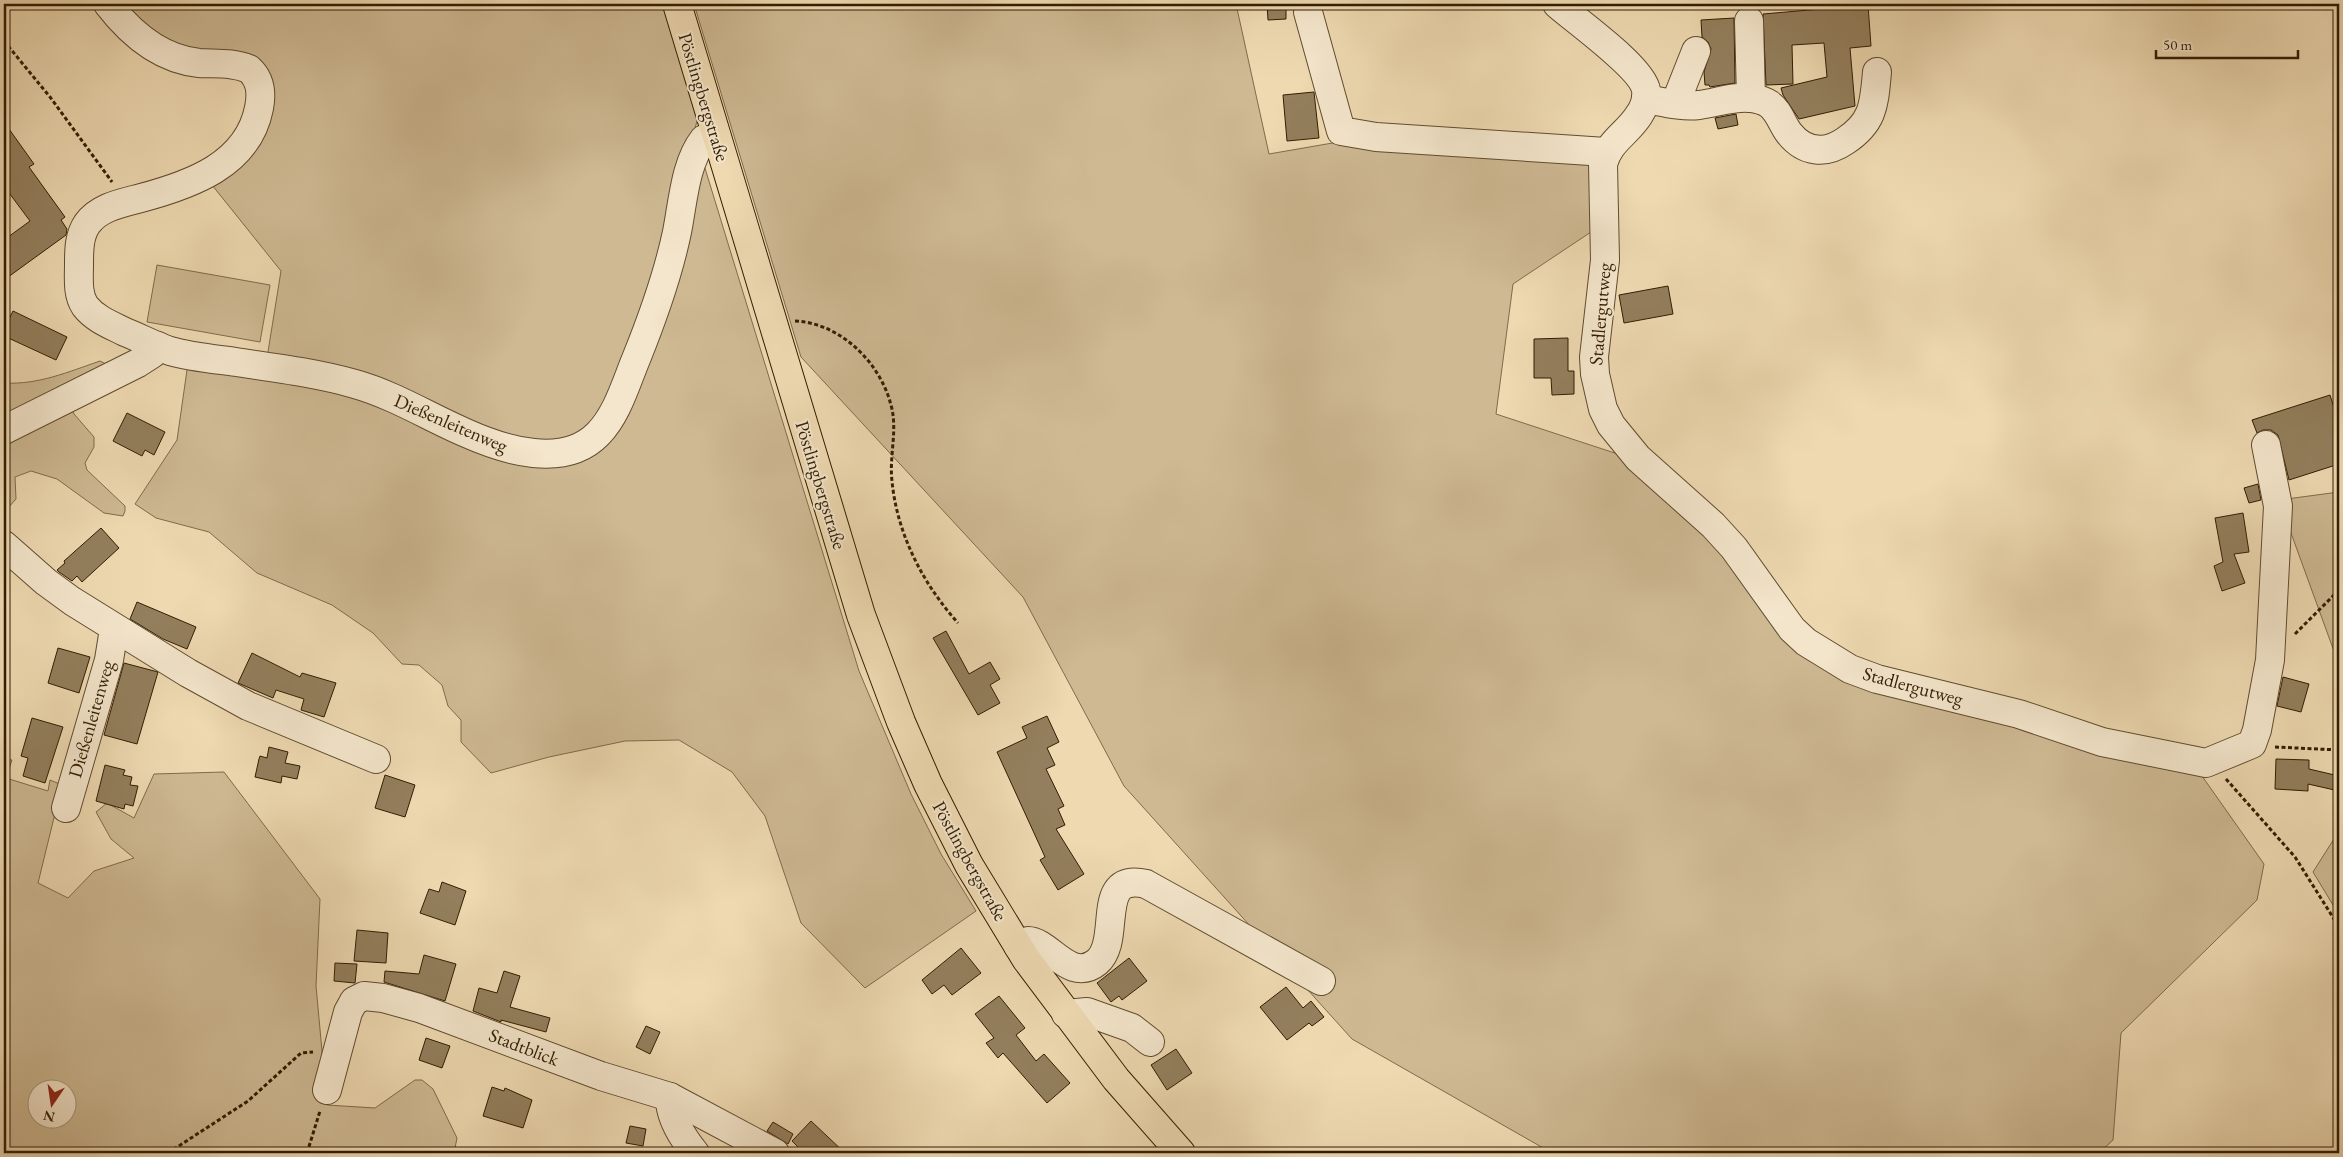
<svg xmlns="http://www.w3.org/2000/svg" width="2343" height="1157" viewBox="0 0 2343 1157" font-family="'EB Garamond',serif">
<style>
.green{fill:#ceb993;stroke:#806b4b;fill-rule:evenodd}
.building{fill:#937f5d;stroke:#311d03}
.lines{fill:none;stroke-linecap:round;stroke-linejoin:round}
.minor-casing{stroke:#604c2e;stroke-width:30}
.major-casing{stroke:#311d03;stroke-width:30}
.path{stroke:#311d03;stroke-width:3;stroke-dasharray:4 2.5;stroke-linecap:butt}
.minor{stroke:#f4e6cc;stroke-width:28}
.major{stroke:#eed9b1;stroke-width:28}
.labels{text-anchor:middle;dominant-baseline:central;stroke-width:4;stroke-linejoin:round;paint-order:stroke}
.street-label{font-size:19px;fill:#311d03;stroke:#f4e6cc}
</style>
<rect width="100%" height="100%" fill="#eed9b1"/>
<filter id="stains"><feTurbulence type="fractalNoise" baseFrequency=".004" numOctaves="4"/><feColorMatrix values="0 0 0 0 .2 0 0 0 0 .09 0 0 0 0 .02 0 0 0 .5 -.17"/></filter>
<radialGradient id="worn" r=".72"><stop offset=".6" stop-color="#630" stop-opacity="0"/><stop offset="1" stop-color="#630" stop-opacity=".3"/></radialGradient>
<g class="green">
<path d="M123,4H666L698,118L680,178L658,272L593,429L536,447L267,358L281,271L208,180L261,123L250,71L167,45Z"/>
<path d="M694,4H1236L1269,154L1344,141L1595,161L1597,228L1513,284L1496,414L1639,461L1792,634L2000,714L2080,749L2202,776L2264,864L2257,900L2121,1033L2113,1140L2099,1153H1552L1352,1039L1124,786L1023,597L801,357Z"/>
<path d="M704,165L859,671L911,794L941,854L976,911L865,988L801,923L765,816L732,772L679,740L625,741L549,757L491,773L461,742V720L448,706L442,685L419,665L402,664L373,633L332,605L257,573L209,532L156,518L135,504L177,440L188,363L332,386L451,435L590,450Z"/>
<path d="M157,265L270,285L260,342L147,322Z"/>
<path d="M100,361L108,365L69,403L74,414L94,437V447L85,463L87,470L125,506V511L123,516L104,513L57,479L31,471L15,477L16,499L8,508L4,505V383C38,385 68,372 100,361Z"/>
<path d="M2339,492V665L2279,500Z"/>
<path d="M4,759L12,760L6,778L48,791L50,780L62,785L38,883L68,898L94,871L134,858L111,839L96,812L107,803L134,818L154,774L224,772L320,899L316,986L327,1105L375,1108L415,1080H422L433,1089L457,1138L454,1153H4ZM38,1090H68V1120H38Z"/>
<path d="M2339,831V915L2313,872Z"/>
</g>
<g class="building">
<path d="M1267,4H1286V19L1268,20Z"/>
<path d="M1868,5L1871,46L1850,48L1855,106L1799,119L1783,95L1781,88L1827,77L1824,43L1792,45L1793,84L1766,85L1763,14Z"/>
<path d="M1734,18L1735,83L1710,87L1709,85H1705L1704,72L1711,49L1708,42L1702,37L1701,20Z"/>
<path d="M1314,92L1319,138L1287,141L1283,95Z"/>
<path d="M1736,114L1738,125L1718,129L1715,118Z"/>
<path d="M4,122L34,164L29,167L65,217L61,220L67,229L66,235L4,280V240L30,221L4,186Z"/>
<path d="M1668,286L1673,314L1624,323L1619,295Z"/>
<path d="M13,311L67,337L56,360L4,336V329Z"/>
<path d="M1568,338V371H1574V394L1552,395L1551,378H1534V339Z"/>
<path d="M2330,395L2339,424V464L2289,480L2278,435L2271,430H2263L2257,433L2252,420Z"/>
<path d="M127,413L165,432L154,455L145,450L142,456L113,441Z"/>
<path d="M2258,484L2261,500L2249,503L2244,488Z"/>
<path d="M2243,513L2249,552L2234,554L2245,583L2222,591L2214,566L2223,562L2215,518Z"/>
<path d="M101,528L119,548L82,582L77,576L72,581L59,572L57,570L65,563L64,561Z"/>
<path d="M137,602L196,627L187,649L163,639L130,619Z"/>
<path d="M946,631L969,674L990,662L1000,679L990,685L1000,703L978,715L933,638Z"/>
<path d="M58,648L90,657L79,693L48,683Z"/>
<path d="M252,653L300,677L302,673L336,683L324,717L301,710L304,699L276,690L273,698L238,683Z"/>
<path d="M124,663L158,672L137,744L104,735Z"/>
<path d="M2283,677L2309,684L2301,712L2277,706Z"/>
<path d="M1047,716L1059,742L1047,748L1055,765L1046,769L1064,806L1058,809L1065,825L1056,829L1084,874L1058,890L1040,860L1045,857L997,752L1027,738L1022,727Z"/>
<path d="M32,718L63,727L45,783L23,776L28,758L21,756Z"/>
<path d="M269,747L288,752L285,763L300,766L297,779L282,776L281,783L255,777L259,759L260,756L267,758Z"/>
<path d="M2276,759L2309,760V769L2339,776V791L2308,784V791L2275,789Z"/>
<path d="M105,765L125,770L123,775L132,777L130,785L138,786L133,806L125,804L124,809L96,801Z"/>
<path d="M385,775L415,785L405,817L375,808Z"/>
<path d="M442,882L466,891L455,925L420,913L429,889L439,892Z"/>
<path d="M357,930L388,933L386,963L354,961Z"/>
<path d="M961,948L981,973L952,995L944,985L932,994L922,980Z"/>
<path d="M424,955L456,964L445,1001L384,982L385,971L419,974Z"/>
<path d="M1129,958L1147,981L1122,1000L1119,996L1111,1002L1097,983Z"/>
<path d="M335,963L357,964L355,983L334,981Z"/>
<path d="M504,971L520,976L510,1007L550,1018L546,1032L501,1020V1022L473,1011L479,988L497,993Z"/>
<path d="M1286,987L1303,1008L1311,1001L1324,1017L1312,1026L1309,1023L1287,1040L1260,1007Z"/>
<path d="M999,996L1025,1028L1016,1035L1036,1061L1044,1054L1070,1083L1047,1103L1003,1053L998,1058L986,1043L994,1038L975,1014Z"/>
<path d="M646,1026L660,1032L650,1054L636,1047Z"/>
<path d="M426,1038L450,1046L442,1068L419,1060Z"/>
<path d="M1176,1049L1192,1073L1167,1090L1151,1065Z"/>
<path d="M492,1087L504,1091L505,1088L532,1100L523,1128L483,1116Z"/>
<path d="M811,1121L845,1153H804L792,1141Z"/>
<path d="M773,1122L793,1134L788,1144L767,1131Z"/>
<path d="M630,1126L646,1129L643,1146L626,1143Z"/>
</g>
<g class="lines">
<defs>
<g id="minor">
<path d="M108,4C131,34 161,59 199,63C216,64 233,62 249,69C261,80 262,93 259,108C248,165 190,185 141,198C122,203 99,207 87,224C79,236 79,250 79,264C79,278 77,294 85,306C95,319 111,325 125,332C140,338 155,346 170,351C191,357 214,359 236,362C276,368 316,373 355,384C394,395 429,417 466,433C504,450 564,469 598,434C617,415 626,383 636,359C653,317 668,275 677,232C683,202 685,163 704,139L716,135"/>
<path d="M1557,4C1576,21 1642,67 1646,90C1647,98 1644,108 1639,115C1627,134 1609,141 1603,164L1605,260L1594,357L1595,374L1603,409L1611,425L1638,458L1713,525L1734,548L1792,629L1806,642L1850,669L1877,679L2019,714L2102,742L2206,763L2252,744L2257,730L2270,660L2278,506L2266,445"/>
<path d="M1308,12L1341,131L1376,137L1606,152"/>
<path d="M1749,21L1751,98"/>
<path d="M1646,99C1663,102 1681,107 1699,105C1716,103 1733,96 1751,98C1757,99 1765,101 1769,104C1779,111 1782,124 1789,133C1804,152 1825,155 1845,141C1874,122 1874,104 1877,72"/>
<path d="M1675,104L1696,51"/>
<path d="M4,430L138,363L152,354L158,346"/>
<path d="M4,545L46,582L72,601L188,673L248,706L376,759"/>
<path d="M66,808L109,660L114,629"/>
<path d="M1018,946C1021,944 1025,942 1028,941C1049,941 1070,984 1097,962C1123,940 1093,872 1146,884L1321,981"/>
<path d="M1066,1014L1087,1012L1132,1028L1150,1042"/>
<path d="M327,1090L348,1012L354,1001L364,996L383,998L419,1008L601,1076L670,1097L775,1153"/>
<path d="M670,1097C669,1116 683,1138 695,1153"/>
</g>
<path id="major" d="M677,4L861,615L901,722L928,784L969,865L1026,959L1116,1079L1181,1153"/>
</defs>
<use href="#minor" class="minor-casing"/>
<use href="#major" class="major-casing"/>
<g class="path">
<path d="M4,41L50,97L112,182"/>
<path d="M795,321C840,323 880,362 891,405C898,430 889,456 892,481C897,534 923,584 958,623"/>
<path d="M2295,634L2339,590"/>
<path d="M2275,747L2339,750"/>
<path d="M2226,779L2295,857L2339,927"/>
<path d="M168,1153L248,1101L301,1053L313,1052"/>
<path d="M307,1153L320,1111"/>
</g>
<use href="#minor" class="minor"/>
<use href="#major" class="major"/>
</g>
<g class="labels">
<g class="street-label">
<text transform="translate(704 97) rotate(73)">Pöstlingbergstraße</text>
<text transform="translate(1600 314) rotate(-85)">Stadlergutweg</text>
<text transform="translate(451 423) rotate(23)">Dießenleitenweg</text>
<text transform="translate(821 485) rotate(73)">Pöstlingbergstraße</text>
<text transform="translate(1913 686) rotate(15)">Stadlergutweg</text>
<text transform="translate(91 719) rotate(-74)">Dießenleitenweg</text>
<text transform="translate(970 861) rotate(61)">Pöstlingbergstraße</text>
<text transform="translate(524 1047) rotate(21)">Stadtblick</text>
</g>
</g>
<rect width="2343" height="1157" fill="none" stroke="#eed9b1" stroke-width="20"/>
<rect x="5" y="5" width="2333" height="1147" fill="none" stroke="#311d03" stroke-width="2.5"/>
<rect x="10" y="10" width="2323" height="1137" fill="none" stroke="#311d03"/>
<g transform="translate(52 1104) rotate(193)"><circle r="24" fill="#f4e6cc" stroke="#a6967c"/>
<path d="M0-4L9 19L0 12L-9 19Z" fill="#8f2418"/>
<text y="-8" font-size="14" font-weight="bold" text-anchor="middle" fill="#311d03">N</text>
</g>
<path d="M2156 50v8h142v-8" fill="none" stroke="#311d03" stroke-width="2.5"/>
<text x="2163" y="50" font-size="15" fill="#311d03" stroke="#f4e6cc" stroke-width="4" paint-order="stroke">50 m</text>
<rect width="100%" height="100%" filter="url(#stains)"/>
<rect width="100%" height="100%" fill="url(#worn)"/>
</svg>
